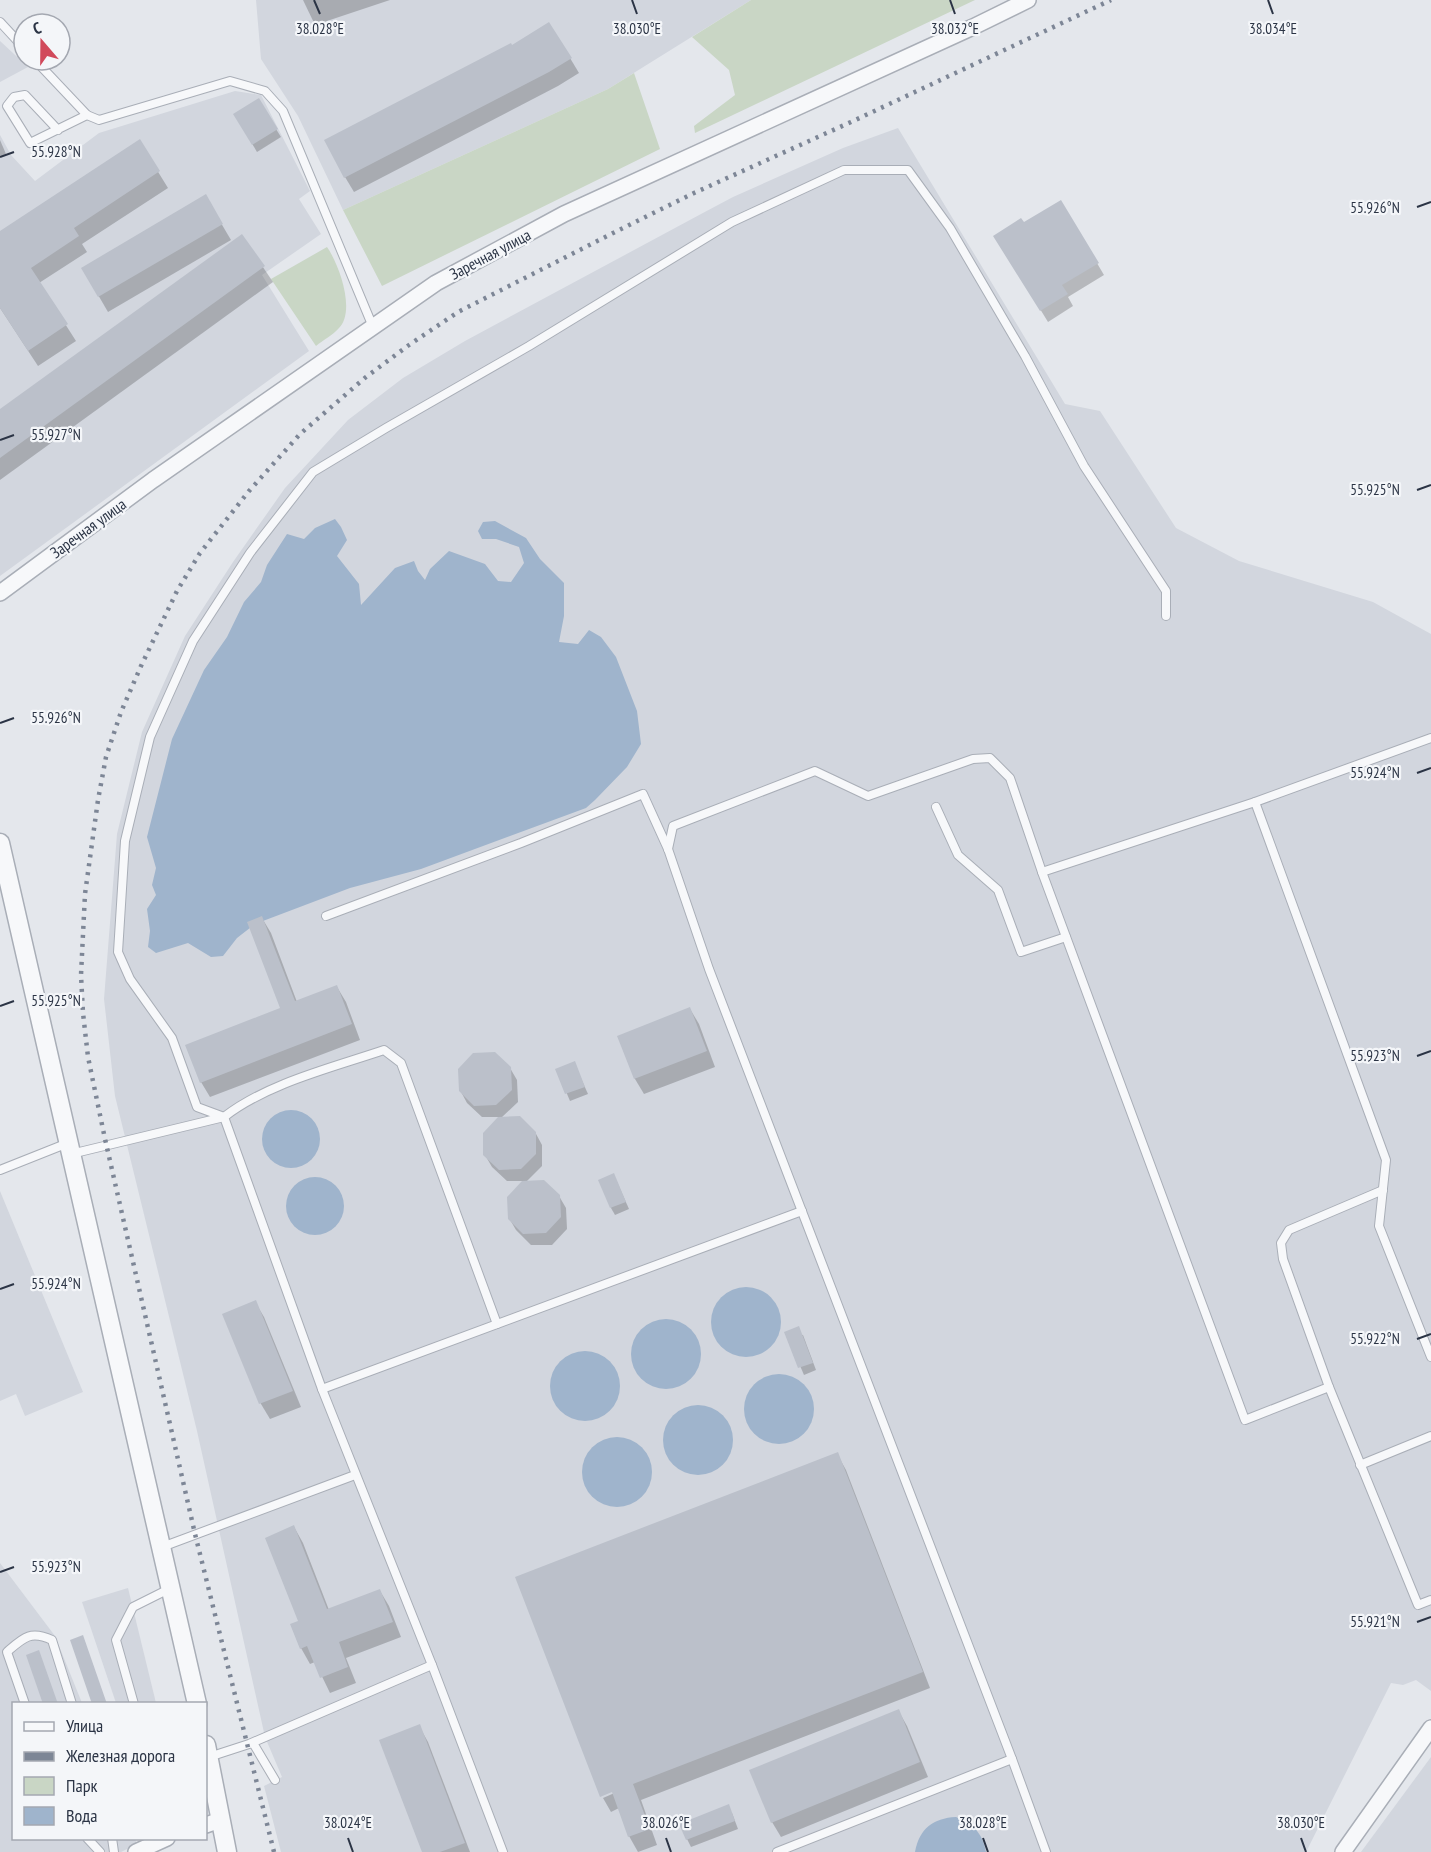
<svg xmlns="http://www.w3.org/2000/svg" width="1431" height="1852" viewBox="0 0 1431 1852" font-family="'PT Sans Narrow',sans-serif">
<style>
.built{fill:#d2d6de}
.green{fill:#c9d6c5}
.water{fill:#9fb4cc}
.shadow{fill:#0003}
.building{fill:#bbc0ca}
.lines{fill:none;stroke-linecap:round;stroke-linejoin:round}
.service-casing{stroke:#a9aeb7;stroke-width:10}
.minor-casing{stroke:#a9aeb7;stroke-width:18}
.tertiary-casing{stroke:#a9aeb7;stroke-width:21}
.service{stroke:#f7f8fa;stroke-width:8}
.minor{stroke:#f7f8fa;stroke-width:15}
.tertiary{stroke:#f7f8fa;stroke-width:18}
.rail{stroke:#7d8696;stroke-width:4.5;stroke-dasharray:3 6;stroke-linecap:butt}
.ticks{fill:none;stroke:#2b3445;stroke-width:2}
.labels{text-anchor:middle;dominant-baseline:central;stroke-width:4.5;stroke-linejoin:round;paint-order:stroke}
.street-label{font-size:16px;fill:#2b3445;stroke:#f4f6f9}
.ticks-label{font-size:15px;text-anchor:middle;fill:#2b3445;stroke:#f4f6f9;stroke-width:4.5;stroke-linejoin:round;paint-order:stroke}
</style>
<rect width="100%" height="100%" fill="#e4e7ec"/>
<g class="built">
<path d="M256,0H751L608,89L343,210L298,116L261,59Z"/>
<path d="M0,41L28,67L0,82Z"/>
<path d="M235,91L261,95L310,191L299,199L321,234L262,275L309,351L0,576V135L11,155L35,181L99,133Z"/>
<path d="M898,128L1065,404L1100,411L1176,528L1239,561L1373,602L1431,634V1691L1416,1680L1403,1685L1391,1683L1306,1852H281L264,1786L282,1777L265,1737L197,1431L115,1096L104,999L117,834L142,732L185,636L233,562L285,488L348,420L403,378L465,341L701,214L733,197L843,148Z"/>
<path d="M0,1191L83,1392L25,1416L16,1394L0,1401Z"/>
<path d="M0,1563L55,1636L82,1703L14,1704V1838L135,1839L137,1844L121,1852H0Z"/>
<path d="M128,1588L156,1703H116L82,1602Z"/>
<path d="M1431,1757V1852H1361Z"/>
</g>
<g class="green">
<path d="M751,0H975L695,133L694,126L735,95L729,70L692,37Z"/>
<path d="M634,73L660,149L382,286L343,210L608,89Z"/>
<path d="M327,247C339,264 356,311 339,328C333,335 323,340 316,346L271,279Z"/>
</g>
<g class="water">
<path d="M335,519L341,527L347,540L337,556L359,584L361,605L395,568L414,561L418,571L425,580L430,569L449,551L485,564L498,581L511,582L524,563L519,547L496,539H482L478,531L483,522L495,521L526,538L540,559L564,583V616L559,642L578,644L589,630L601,637L616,657L637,711L641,744L627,767L595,800L586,808L421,869L350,888L255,924L237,938L223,956L211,957L188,943L156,953L148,947L150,931L147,909L156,895L152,885L156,868L147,837L172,739L204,670L227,637L244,602L261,582L267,565L287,534L304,539L315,528Z"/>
<circle cx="291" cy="1139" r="29"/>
<circle cx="315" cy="1206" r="29"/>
<circle cx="746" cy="1322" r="35"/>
<circle cx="666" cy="1354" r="35"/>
<circle cx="585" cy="1386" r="35"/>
<circle cx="779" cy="1409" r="35"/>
<circle cx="698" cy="1440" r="35"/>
<circle cx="617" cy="1472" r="35"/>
<path d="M956,1817C974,1824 982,1833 986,1852H915C919,1829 933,1818 956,1817Z"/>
</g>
<g class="shadow">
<path d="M303,0H390L315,25Z"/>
<path d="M511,47L570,58L579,73L558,86L354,192L345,177Z"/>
<path d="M258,100L281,137L257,152L235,115Z"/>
<path d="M0,140L6,154L0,157Z"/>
<path d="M139,141L168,188L82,244L87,252L39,283L76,341L38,366L0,308V233Z"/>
<path d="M205,196L231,240L108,312L83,269Z"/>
<path d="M1061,202L1104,275L1068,297L1073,306L1048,322L1002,247L1023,224Z"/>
<path d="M242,236L273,282L0,480V411Z"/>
<path d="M262,918L271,933L297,1002L337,987L346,1002L360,1040L210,1097L201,1082L282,1009Z"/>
<path d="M690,1009L699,1024L715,1067L644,1094L635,1079L619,1036Z"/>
<path d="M574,1063L588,1094L570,1101L557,1070Z"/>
<path d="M510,1068L517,1080L518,1102L501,1118L535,1132L542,1145V1166L526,1182L559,1196L566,1208L567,1229L552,1245H531L516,1230L509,1218L508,1197L525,1181H507L492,1167L485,1155L484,1134L500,1117H482L467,1103L460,1090Z"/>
<path d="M617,1182L629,1209L615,1215L611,1208Z"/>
<path d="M255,1302L264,1317L301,1407L270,1419L261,1404L224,1314Z"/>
<path d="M786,1333L803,1335L816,1370L804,1375Z"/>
<path d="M837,1454L846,1470L930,1688L641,1800L657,1845L638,1852L629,1836L619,1808L611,1812L603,1798L619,1791Z"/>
<path d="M294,1527L303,1543L329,1610L380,1591L389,1606L401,1637L346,1658L356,1683L330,1693L315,1662L310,1664L301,1648Z"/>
<path d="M898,1710L907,1726L928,1777L781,1837L772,1822Z"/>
<path d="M419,1726L428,1742L470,1852H423Z"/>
<path d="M732,1813L738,1829L691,1847L687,1839Z"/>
</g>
<g class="building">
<path d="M549,22L572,58L549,72L344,178L324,140L511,43L512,45Z"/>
<path d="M259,98L278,129L252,145L233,114Z"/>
<path d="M140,139L160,171L74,228L79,236L31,268L68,324L28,351L0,308V231Z"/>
<path d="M206,194L223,224L98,297L81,268Z"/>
<path d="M1061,200L1099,263L1062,285L1068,294L1040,311L993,236L1021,218L1024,222Z"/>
<path d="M242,234L265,266L0,458V409Z"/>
<path d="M262,916L295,1001L337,985L352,1024L200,1083L185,1045L280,1008L247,922Z"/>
<path d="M690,1007L707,1051L634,1079L617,1036Z"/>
<path d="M495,1052L511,1067L512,1090L496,1105L474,1106L459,1091L458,1069L473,1053Z"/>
<path d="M575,1061L585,1087L565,1094L555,1069Z"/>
<path d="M520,1116L536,1132V1154L521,1169L499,1170L483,1155V1133L498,1117Z"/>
<path d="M614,1173L626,1202L610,1208L598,1180Z"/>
<path d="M544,1180L560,1195L561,1217L546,1233L523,1234L508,1219L507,1197L522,1181Z"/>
<path d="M256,1300L293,1391L259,1404L222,1314Z"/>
<path d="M799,1326L813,1363L798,1368L784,1332Z"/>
<path d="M838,1452L923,1672L633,1784L650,1829L628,1837L612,1792L600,1797L515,1577Z"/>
<path d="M294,1525L327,1609L380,1589L393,1622L339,1642L348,1667L320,1678L307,1646L300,1649L290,1624L298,1621L265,1538Z"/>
<path d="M83,1635L107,1704H92L70,1640Z"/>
<path d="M39,1650L58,1704H43L26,1655Z"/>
<path d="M899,1709L920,1762L771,1823L749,1770Z"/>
<path d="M420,1724L465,1843L440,1852H422L379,1740Z"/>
<path d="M729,1804L735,1821L686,1840L679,1824Z"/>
</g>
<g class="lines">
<defs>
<g id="service">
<path d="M0,22L24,48"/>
<path d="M35,60L87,115L99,120L230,81L265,91L283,111L373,327"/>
<path d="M58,130L25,95L14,97L7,106L30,143L87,115"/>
<path d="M1255,802L1431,738"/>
<path d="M936,807L958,855L998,890L1021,952L1066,937"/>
<path d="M668,849L673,826L815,771L868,796L973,759L990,758L1010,778L1042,872"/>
<path d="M326,916L521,843L643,794L668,849L709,969L1012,1759L1046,1852"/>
<path d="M71,1154L224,1117C268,1083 331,1068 384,1050L401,1063L497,1324"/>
<path d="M0,1170L68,1143"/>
<path d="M1431,1357L1379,1226L1386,1160L1255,802L1042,872L1245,1420L1329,1387L1418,1605L1431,1600"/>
<path d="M1329,1387L1283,1259L1281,1243L1289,1230L1383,1190"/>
<path d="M322,1389L802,1211"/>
<path d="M1360,1465L1431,1436"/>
<path d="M162,1547L355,1475"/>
<path d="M432,1665L322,1389L224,1117L197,1107L172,1038L130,979L118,952L125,841L150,737L193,641L250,553L313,472L386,428L529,346L732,222L844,170H908L950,228L1025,356L1084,466L1166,591V616"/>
<path d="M25,1704L7,1652C23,1638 30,1630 52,1640L72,1704"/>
<path d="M134,1704L116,1640L133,1607L171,1588"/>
<path d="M253,1743L275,1780"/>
<path d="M209,1757L249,1744L432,1665L503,1852"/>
<path d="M87,1838L100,1852"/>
<path d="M112,1838L114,1852"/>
<path d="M777,1852L1012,1759"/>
</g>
<g id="minor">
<path d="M0,593L153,480L436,283L564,214L973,27L1028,0"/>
<path d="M206,1825L220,1820"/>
<path d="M136,1852L167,1838"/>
<path d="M1343,1852L1431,1728"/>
</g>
<g id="tertiary">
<path d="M0,843L197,1704"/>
<path d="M206,1745L227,1852"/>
</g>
</defs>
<use href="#service" class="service-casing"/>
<use href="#minor" class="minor-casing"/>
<use href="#tertiary" class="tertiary-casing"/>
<use href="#service" class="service"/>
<use href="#minor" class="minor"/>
<use href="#tertiary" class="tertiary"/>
<path class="rail" d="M274,1852L195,1534L105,1139L88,1057L83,1013L81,975L85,894L98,800L106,757L121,712L141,666L177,591L200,553L249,491L300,434L366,377L409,345L458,312L615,232L694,193L851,122L1111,0"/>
</g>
<path class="ticks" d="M314,0L320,14M632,0L637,14M950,0L955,14M1268,0L1273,14M0,157L14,152M1417,207L1431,202M0,440L14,435M1417,490L1431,485M0,723L14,718M1417,773L1431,768M0,1006L14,1001M1417,1056L1431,1051M0,1289L14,1284M1417,1339L1431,1334M0,1572L14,1567M1417,1622L1431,1617M348,1838L353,1852M666,1838L671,1852M983,1838L988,1852M1301,1838L1306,1852"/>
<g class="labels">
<g class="street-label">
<text transform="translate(490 254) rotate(-28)">Заречная улица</text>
<text transform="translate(88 528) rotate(-36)">Заречная улица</text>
</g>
</g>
<g class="ticks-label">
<text x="320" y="34">38.028°E</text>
<text x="637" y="34">38.030°E</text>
<text x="955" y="34">38.032°E</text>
<text x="1273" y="34">38.034°E</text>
<text x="56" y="157">55.928°N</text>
<text x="1375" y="213">55.926°N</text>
<text x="56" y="440">55.927°N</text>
<text x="1375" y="495">55.925°N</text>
<text x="56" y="723">55.926°N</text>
<text x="1375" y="778">55.924°N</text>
<text x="56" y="1006">55.925°N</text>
<text x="1375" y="1061">55.923°N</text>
<text x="56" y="1289">55.924°N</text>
<text x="1375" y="1344">55.922°N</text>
<text x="56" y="1572">55.923°N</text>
<text x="1375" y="1627">55.921°N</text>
<text x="348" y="1828">38.024°E</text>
<text x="666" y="1828">38.026°E</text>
<text x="983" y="1828">38.028°E</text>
<text x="1301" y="1828">38.030°E</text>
</g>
<rect x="12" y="1702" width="195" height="138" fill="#f4f6f9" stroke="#a4a8b1" stroke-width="1.5"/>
<rect x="24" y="1722" width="30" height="9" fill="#f7f8fa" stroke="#a4a8b1" stroke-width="1.5"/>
<text x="66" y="1732" font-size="18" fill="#2b3445">Улица</text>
<rect x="24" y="1752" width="30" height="9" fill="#7d8696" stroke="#a4a8b1" stroke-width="1.5"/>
<text x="66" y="1762" font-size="18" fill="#2b3445">Железная дорога</text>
<rect x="24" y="1777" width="30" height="18" fill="#c9d6c5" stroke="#a4a8b1" stroke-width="1.5"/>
<text x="66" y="1792" font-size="18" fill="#2b3445">Парк</text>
<rect x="24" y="1807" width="30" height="18" fill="#9fb4cc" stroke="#a4a8b1" stroke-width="1.5"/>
<text x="66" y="1822" font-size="18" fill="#2b3445">Вода</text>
<g transform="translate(42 42) rotate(340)"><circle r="28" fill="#f4f6f9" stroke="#a4a8b1" stroke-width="1.5"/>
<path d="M0-4.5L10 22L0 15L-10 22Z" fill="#d1495b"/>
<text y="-9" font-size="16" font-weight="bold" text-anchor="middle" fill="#2b3445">С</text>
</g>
</svg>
